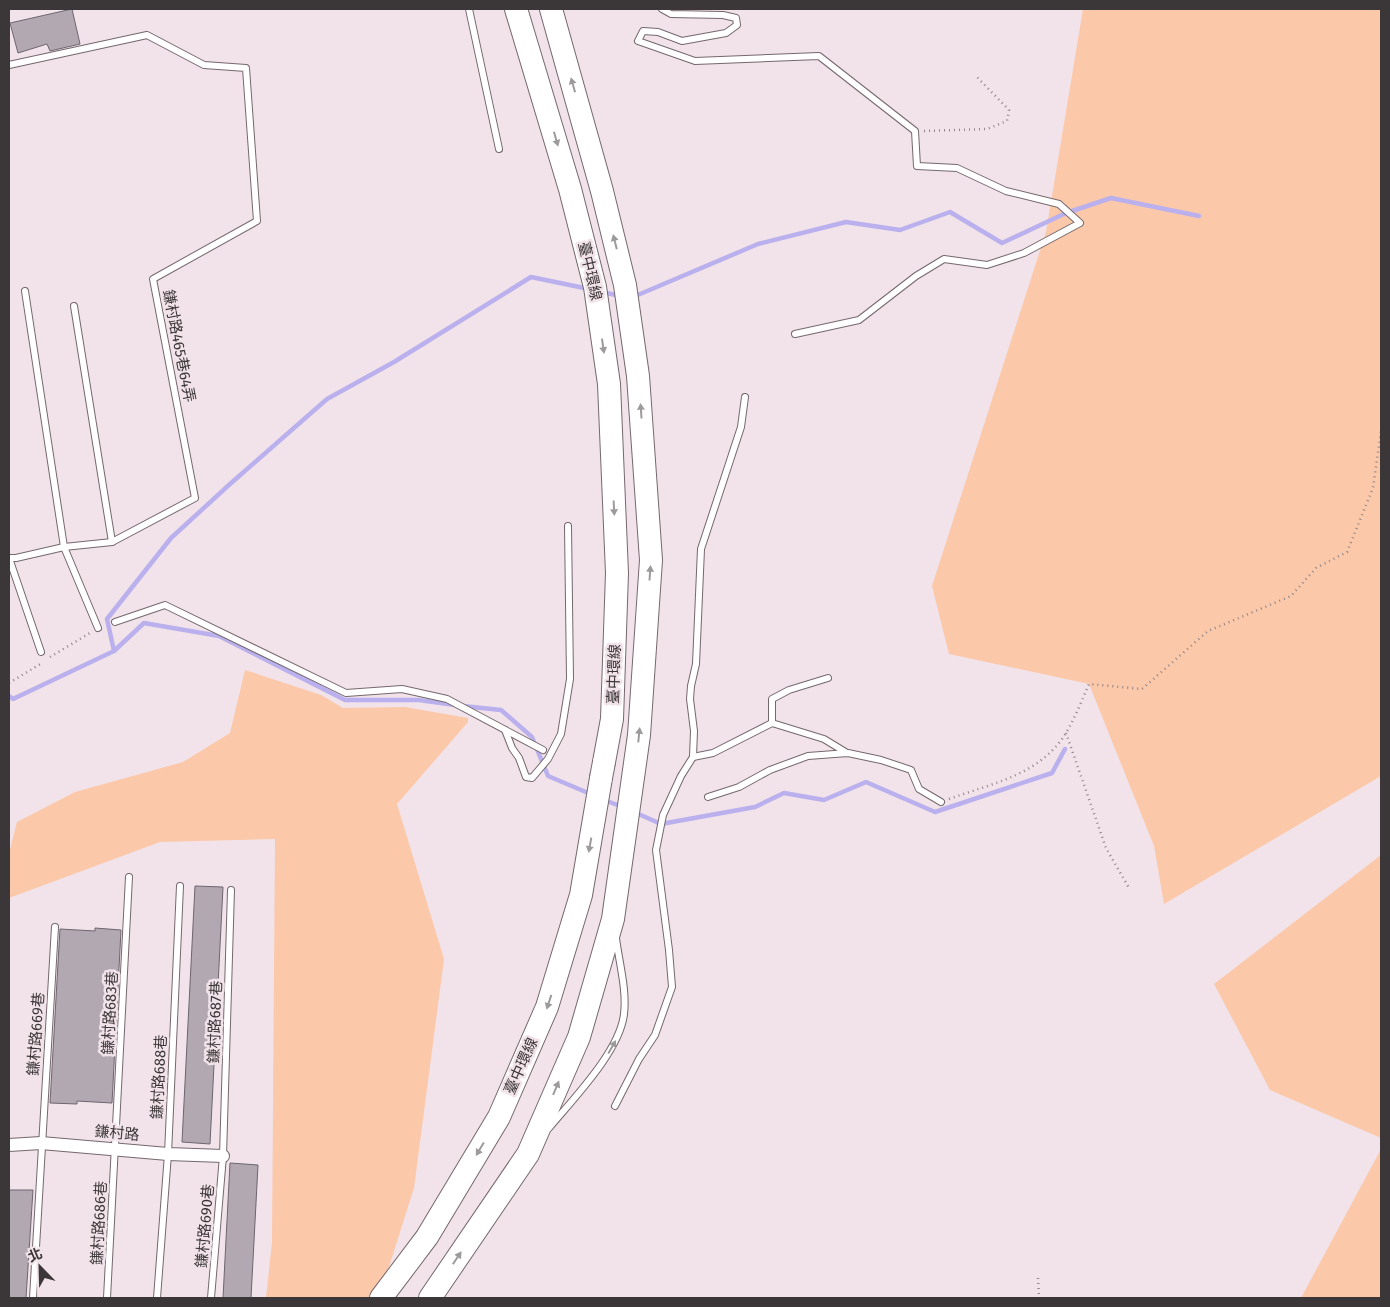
<svg xmlns="http://www.w3.org/2000/svg" width="1390" height="1307" viewBox="0 0 1390 1307" font-family="'Fira Sans','Noto Sans TC',sans-serif">
<style>
.green{fill:#fcc8aa}
.lines{fill:none;stroke-linecap:round;stroke-linejoin:round}
.stream{stroke:#b9b0ed;stroke-width:4.5}
.building{fill:#b1a8b2;stroke:#6d656f}
.service-casing{stroke:#75686d;stroke-width:8}
.minor-casing{stroke:#75686d;stroke-width:14}
.motorway-casing{stroke:#75686d;stroke-width:24}
.path{stroke:#8f8689;stroke-width:2.5;stroke-dasharray:1 4;stroke-linecap:butt}
.service{stroke:#fff;stroke-width:6}
.minor{stroke:#fff;stroke-width:12}
.motorway{stroke:#fff;stroke-width:22}
.motorway-bridge-casing{stroke:#75686d;stroke-width:24;stroke-linecap:butt}
.motorway-bridge{stroke:#fff;stroke-width:22}
.oneway{fill:#9d9a9c}
.labels{text-anchor:middle;dominant-baseline:central;stroke-width:5;stroke-linejoin:round;paint-order:stroke}
.street-label{font-size:15px;fill:#3b3638;stroke:#f1e3e9}
</style>
<rect width="100%" height="100%" fill="#f1e3e9"/>
<g class="green">
<path d="M1083,9H1381V776L1164,904L1154,846L1089,684L949,654L932,586L1046,232Z"/>
<path d="M245,670L321,695L343,708L405,707L468,718V722L397,804L444,959L414,1188L379,1298H266L272,1242L275,839L160,842L9,898V853L17,822L75,792L183,762L230,733Z"/>
<path d="M1381,855V1138L1270,1090L1214,984Z"/>
<path d="M1381,1149V1298H1301Z"/>
</g>
<g class="lines">
<g class="stream">
<path d="M601,292L621,296"/>
<path d="M633,297L758,244L846,222L900,230L950,212L1002,243L1066,213L1111,198L1199,216"/>
<path d="M114,651L107,619L171,538L230,484L327,399L394,362L531,277L589,289"/>
<path d="M9,696L13,699L114,651L144,623L219,636L345,700H419L455,705"/>
<path d="M463,706L501,710L532,737L548,776L593,795"/>
<path d="M604,800L623,807"/>
<path d="M634,812L661,824L755,807L784,793L824,800L866,782L935,812L1052,773L1065,749"/>
</g>
</g>
<g class="building">
<path d="M72,9L80,44L50,51L47,44L18,53L10,23Z"/>
<path d="M195,886L223,887L210,1144L182,1142Z"/>
<path d="M95,928L121,930L112,1103L77,1101V1104L50,1103L60,929L95,931Z"/>
<path d="M230,1163L258,1165L251,1298H223Z"/>
<path d="M9,1190H33L26,1298H9Z"/>
</g>
<g class="lines">
<defs>
<g id="service">
<path d="M469,9L499,149"/>
<path d="M662,9L671,14L723,15L736,18L737,25L726,33L682,41L658,32L643,31L638,41L695,61L819,56L915,131L917,166L957,168L1006,191L1059,204L1080,223L1024,253L987,265L944,259L916,276L859,320L795,334"/>
<path d="M9,65L147,35L204,65L246,68L257,221L153,279L195,498L112,542L64,547L16,558H9"/>
<path d="M25,291L64,547L98,628"/>
<path d="M74,306L112,542"/>
<path d="M9,558L41,652"/>
<path d="M115,622L165,605L346,693L402,689L447,699L543,750"/>
<path d="M772,723V699L789,690L828,678"/>
<path d="M505,730L512,748L519,758L526,777L532,778L548,759L561,734L570,679L568,526"/>
<path d="M693,757L713,753L772,723L824,739L847,753"/>
<path d="M708,797L739,787L770,770L808,756L848,753L881,760L911,770L919,789L941,802"/>
<path d="M615,1106L639,1059L655,1035L672,987L669,950L656,850L663,815L681,776L693,757L694,731L690,699L691,686L696,664L701,549L741,427L745,397"/>
<path d="M549,1128C573,1099 620,1051 624,1014C627,990 619,962 616,938"/>
<path d="M33,1298L55,927"/>
<path d="M107,1298L129,877"/>
<path d="M157,1298L168,1154L180,886"/>
<path d="M211,1298L223,1156L231,890"/>
</g>
<path id="minor" d="M9,1145L41,1143L168,1154L223,1156"/>
<g id="motorway">
<path d="M516,9L570,189L595,287L609,384L617,573L612,719L604,762"/>
<path d="M381,1298L427,1237L499,1117L547,1007L581,895L601,778"/>
<path d="M430,1298L528,1154L579,1037L613,919L639,735L651,560L638,376L625,285L602,191L551,9"/>
</g>
</defs>
<use href="#service" class="service-casing"/>
<use href="#minor" class="minor-casing"/>
<use href="#motorway" class="motorway-casing"/>
<g class="path">
<path d="M924,131L987,129L1007,121L1009,110L976,76"/>
<path d="M50,657L90,633"/>
<path d="M9,683L42,663"/>
<path d="M1066,733L1106,848L1129,888"/>
<path d="M949,799C993,783 1040,775 1066,733C1075,718 1082,700 1089,684L1142,689L1208,631L1291,596L1316,568L1347,552L1373,488L1381,431"/>
<path d="M1038,1278L1039,1298"/>
</g>
<use href="#service" class="service"/>
<use href="#minor" class="minor"/>
<use href="#motorway" class="motorway"/>
<defs>
<path id="motorway-bridge" d="M601,778L604,762"/>
</defs>
<use href="#motorway-bridge" class="motorway-bridge-casing"/>
<use href="#motorway-bridge" class="motorway-bridge"/>
</g>
<defs><path id="oneway-solid" d="M-6-.8H1V-3.2L6.5 0L1 3.2V.8H-6Z" transform="scale(1.25)"/></defs>
<g class="oneway">
<use href="#oneway-solid" transform="translate(573 85) rotate(-106)"/>
<use href="#oneway-solid" transform="translate(556 139) rotate(74)"/>
<use href="#oneway-solid" transform="translate(615 242) rotate(-104)"/>
<use href="#oneway-solid" transform="translate(603 346) rotate(82)"/>
<use href="#oneway-solid" transform="translate(641 411) rotate(-94)"/>
<use href="#oneway-solid" transform="translate(614 508) rotate(87)"/>
<use href="#oneway-solid" transform="translate(650 573) rotate(-86)"/>
<use href="#oneway-solid" transform="translate(639 735) rotate(-84)"/>
<use href="#oneway-solid" transform="translate(590 845) rotate(100)"/>
<use href="#oneway-solid" transform="translate(549 1002) rotate(108)"/>
<use href="#oneway-solid" transform="translate(612 1047) rotate(-60)"/>
<use href="#oneway-solid" transform="translate(556 1088) rotate(-67)"/>
<use href="#oneway-solid" transform="translate(480 1149) rotate(121)"/>
<use href="#oneway-solid" transform="translate(457 1258) rotate(-56)"/>
</g>
<g class="labels">
<g class="street-label">
<text transform="translate(590 271) rotate(77)">臺中環線</text>
<text transform="translate(179 346) rotate(79)">鎌村路465巷64弄</text>
<text transform="translate(614 674) rotate(-88)">臺中環線</text>
<text transform="translate(110 1013) rotate(-87)">鎌村路683巷</text>
<text transform="translate(215 1022) rotate(-88)">鎌村路687巷</text>
<text transform="translate(36 1034) rotate(-86)">鎌村路669巷</text>
<text transform="translate(521 1066) rotate(-66)">臺中環線</text>
<text transform="translate(159 1077) rotate(-87)">鎌村路688巷</text>
<text transform="translate(117 1133) rotate(5)">鎌村路</text>
<text transform="translate(99 1223) rotate(-87)">鎌村路686巷</text>
<text transform="translate(205 1226) rotate(-85)">鎌村路690巷</text>
</g>
</g>
<rect width="1390" height="1307" fill="none" stroke="#3b3638" stroke-width="20"/>
<g transform="translate(40 1267) rotate(337)" stroke="#f1e3e9" stroke-width="4" paint-order="stroke">
<path d="M0-4L9 19L0 12L-9 19Z" fill="#3b3638"/>
<text y="-8" font-size="14" font-weight="bold" text-anchor="middle" fill="#3b3638">北</text>
</g>
</svg>
